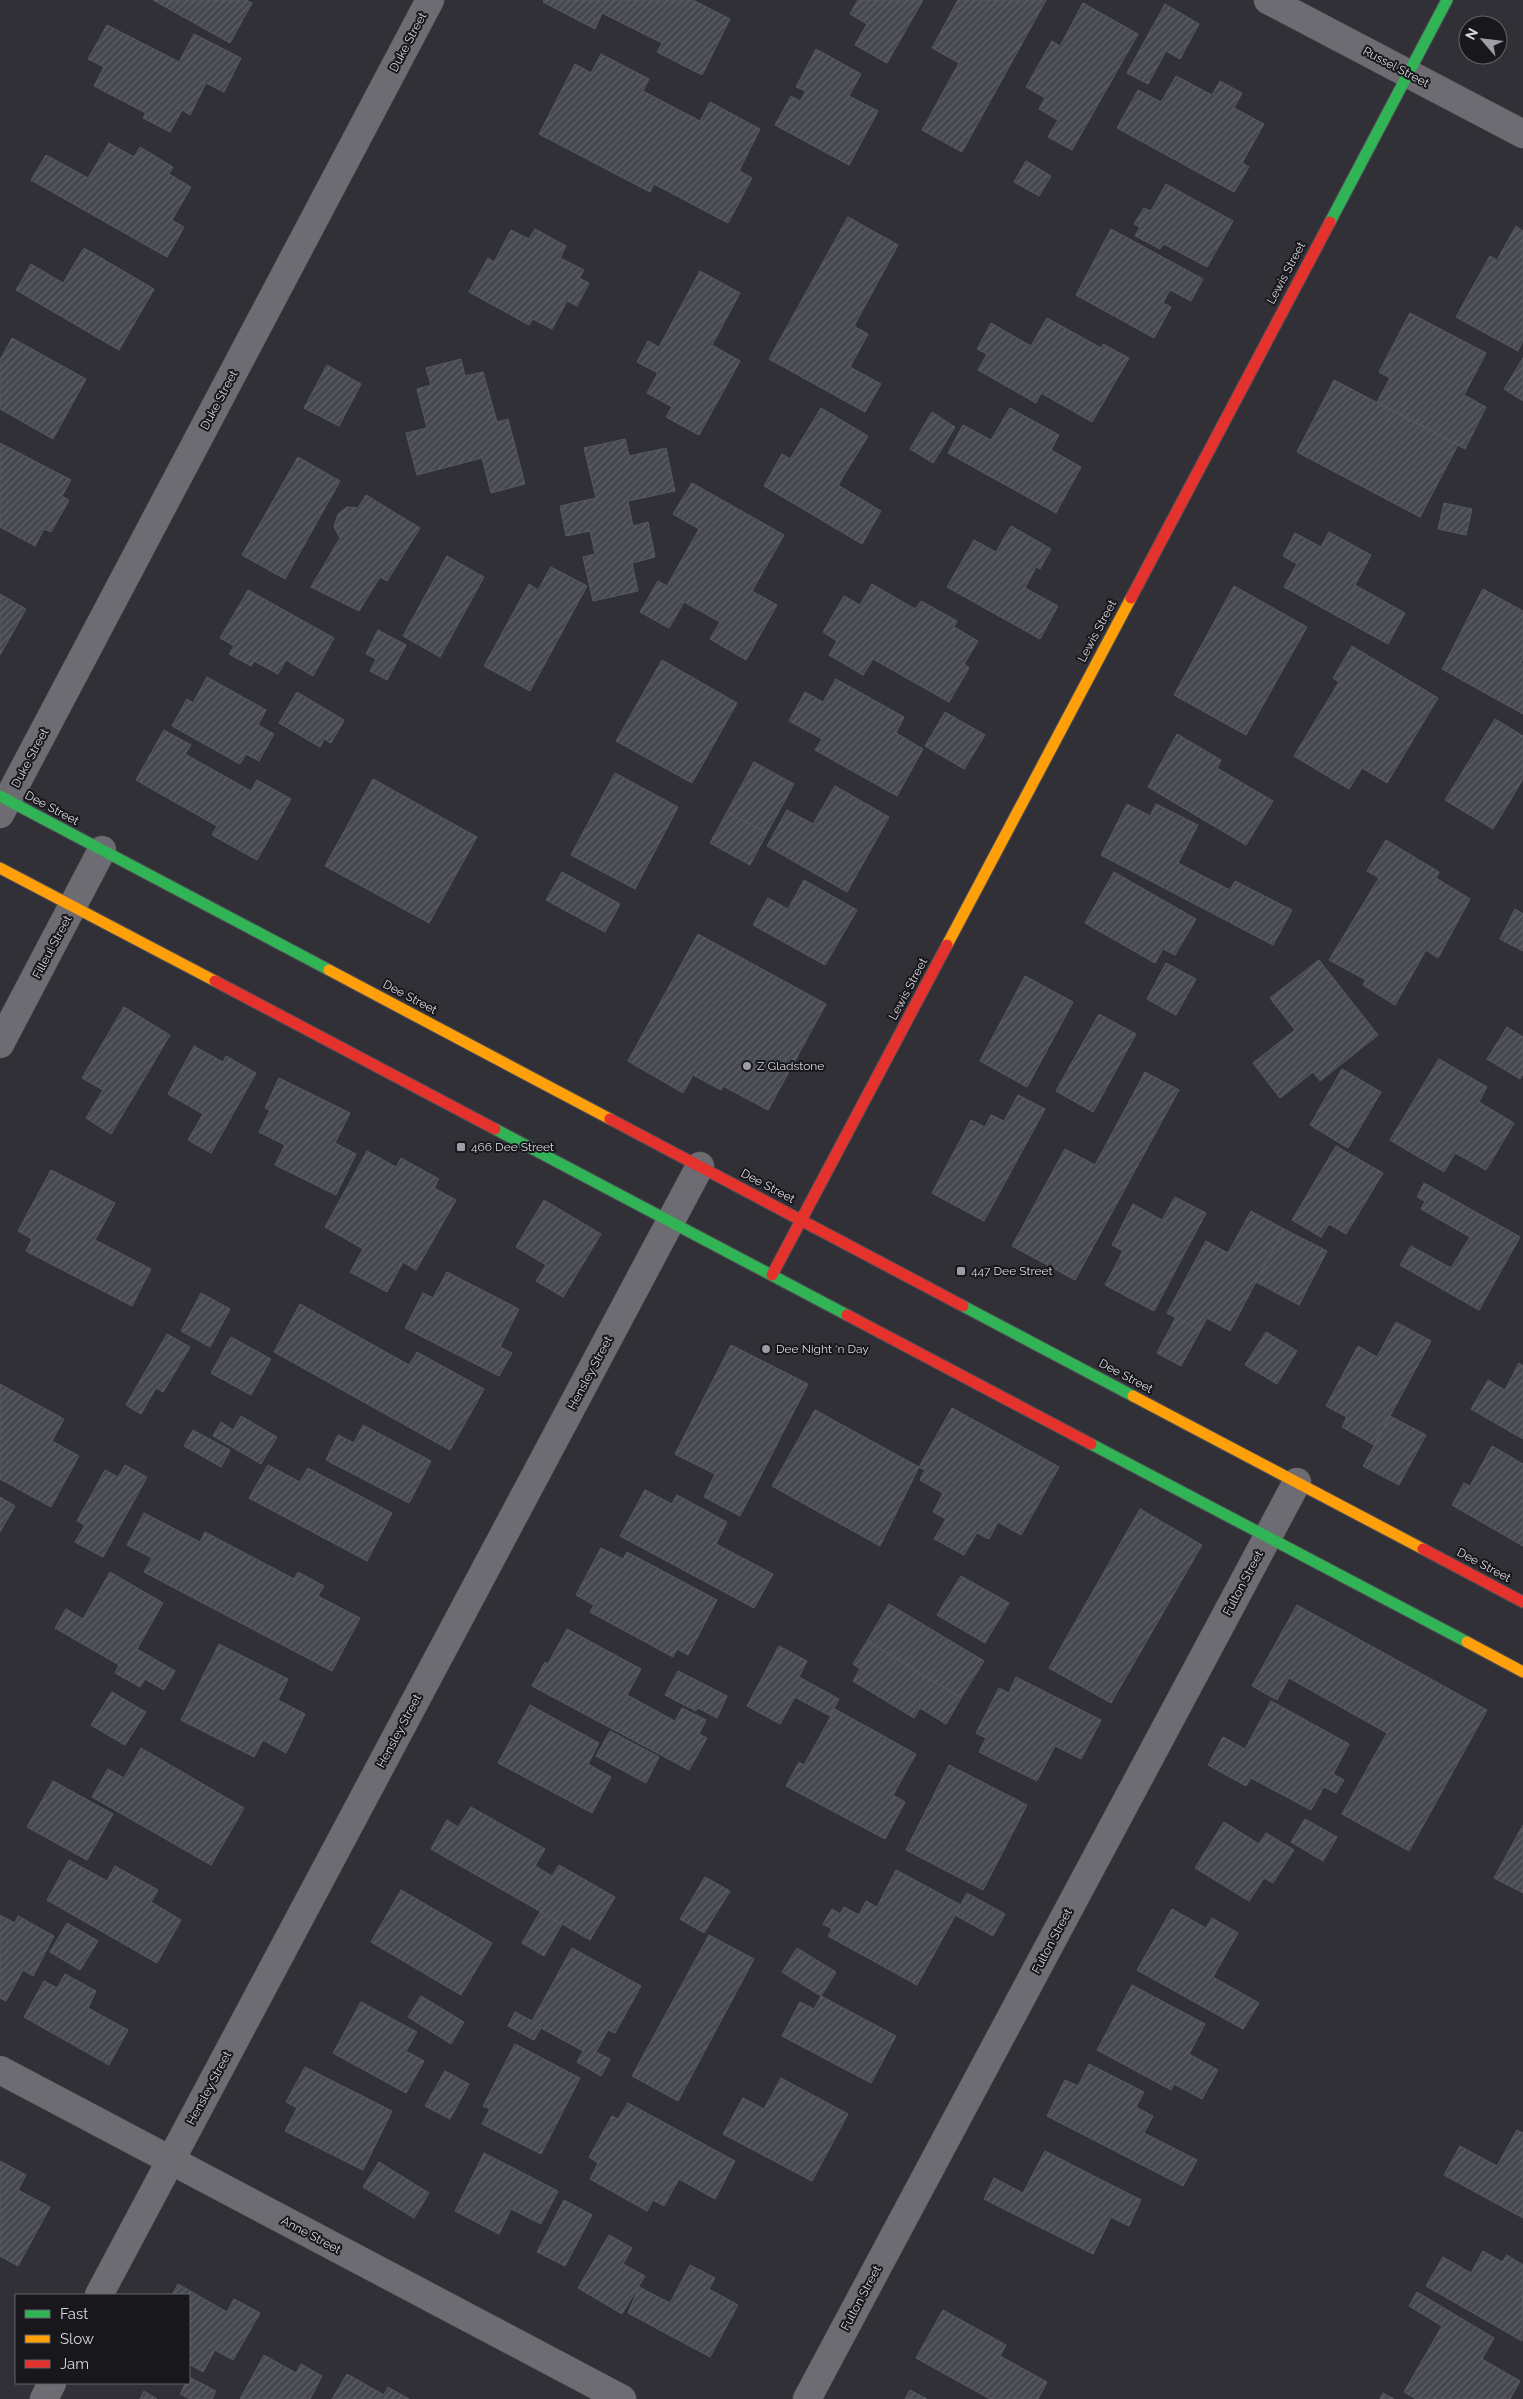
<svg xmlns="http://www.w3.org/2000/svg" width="1523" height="2399" viewBox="0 0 1523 2399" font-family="Raleway,sans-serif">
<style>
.building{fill:url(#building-hatch);stroke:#58595f}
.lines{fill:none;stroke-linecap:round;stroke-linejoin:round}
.street-casing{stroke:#4f4f55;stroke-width:29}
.fast-casing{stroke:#4f4f55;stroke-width:13}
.slow-casing{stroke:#4f4f55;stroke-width:13}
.jam-casing{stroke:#4f4f55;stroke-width:13}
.street{stroke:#6d6c72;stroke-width:28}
.fast{stroke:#30b455;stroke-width:11}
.slow{stroke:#ff9f0a;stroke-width:11}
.jam{stroke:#e5322d;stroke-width:11}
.poi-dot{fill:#9e9ca4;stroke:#18171c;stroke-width:2}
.labels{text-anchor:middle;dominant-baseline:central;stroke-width:4;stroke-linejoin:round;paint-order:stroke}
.street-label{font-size:12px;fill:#d8d6df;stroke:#18171c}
.poi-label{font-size:12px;fill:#d8d6df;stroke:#18171c;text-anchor:start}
</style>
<defs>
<pattern id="building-hatch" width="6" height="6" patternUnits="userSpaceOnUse" patternTransform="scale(1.25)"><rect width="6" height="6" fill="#464850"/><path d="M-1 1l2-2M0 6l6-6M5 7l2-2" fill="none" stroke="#606269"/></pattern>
</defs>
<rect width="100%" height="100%" fill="#313037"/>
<g class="building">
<path d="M153,0H246L252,3L230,43Z"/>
<path d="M544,0H693L730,19L702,75L657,52L662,43L602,13L595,29L543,2Z"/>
<path d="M858,0H923L887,63L855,45L867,24L850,14Z"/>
<path d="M958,0H1046L962,152L922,130L959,63L932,48Z"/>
<path d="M1083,3L1138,34L1072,150L1048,137L1058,120L1039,109L1045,98L1026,87L1052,41L1060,46Z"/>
<path d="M1165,4L1199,24L1180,59L1166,51L1148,84L1127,73Z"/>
<path d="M107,25L179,62L194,34L241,58L224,92L206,83L190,115L182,110L170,132L143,118L146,113L94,86L104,67L88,59Z"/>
<path d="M816,49L861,74L849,96L878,111L849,165L775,125L791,96L800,101L806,91L796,87Z"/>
<path d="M601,54L649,79L643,91L700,121L710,102L760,129L739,171L752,178L728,223L654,184L650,192L539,134L575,64L591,73Z"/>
<path d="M1176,76L1212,95L1220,81L1242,93L1234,108L1264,124L1242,163L1249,167L1234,192L1117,128L1138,90L1161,102Z"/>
<path d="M109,143L134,157L140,147L173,167L169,174L191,187L172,220L184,227L167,257L31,180L46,155L88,178Z"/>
<path d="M1026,161L1051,176L1039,196L1014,182Z"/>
<path d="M1166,184L1233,221L1207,267L1164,244L1160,249L1135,236L1140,227L1134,224L1144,208L1151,211Z"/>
<path d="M848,217L898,245L854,326L868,334L850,367L881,384L865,412L769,359Z"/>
<path d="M1516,226L1523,231V341L1518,351L1456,317L1490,256L1497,260Z"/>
<path d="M535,229L566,246L560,258L584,270L579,278L589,283L577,306L567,301L552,329L533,319L529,325L469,292L488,258L494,262L511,230L529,239Z"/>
<path d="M1111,229L1203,279L1191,301L1170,290L1163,303L1171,307L1154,338L1076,295Z"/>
<path d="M84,248L154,289L119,350L16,290L31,264L63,283Z"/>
<path d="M700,271L740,293L712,345L740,361L699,435L666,417L672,407L647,393L658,373L637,362L648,341L659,347Z"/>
<path d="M1410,313L1486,353L1464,395L1486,407L1465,449L1377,402L1390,378L1379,372Z"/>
<path d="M1047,318L1101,348L1103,344L1129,358L1092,422L1041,393L1036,403L978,370L987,354L977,349L991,323L1031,346Z"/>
<path d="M12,338L86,379L53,439L0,409V360Z"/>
<path d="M1523,358V401L1504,389Z"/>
<path d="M461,359L465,376L483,372L497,422L508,419L525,484L491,493L482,458L417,475L406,433L427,428L417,389L431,385L426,368Z"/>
<path d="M327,365L361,384L339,426L304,408Z"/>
<path d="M1334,380L1458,445L1420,517L1297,452Z"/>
<path d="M821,408L868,436L838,485L881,511L862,544L764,486L782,454L790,459Z"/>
<path d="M1010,408L1059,435L1051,450L1081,467L1056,513L948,453L963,425L991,440Z"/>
<path d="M932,412L955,427L933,463L910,449Z"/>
<path d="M625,439L629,456L666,448L675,491L628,501L633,526L648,522L655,557L632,563L638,591L593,601L583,557L595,554L590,531L566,536L560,506L596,498L584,448Z"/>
<path d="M0,443L71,480L62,496L69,500L51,532L44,529L35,546L0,527Z"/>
<path d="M298,457L340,481L285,579L242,555Z"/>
<path d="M692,483L784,535L752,591L777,605L746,660L710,639L720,622L684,602L669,628L640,612L658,581L667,586L699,529L673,514Z"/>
<path d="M366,495L420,528L387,581L380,577L359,611L311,587L340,538L334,527L338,514L347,507L358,508Z"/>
<path d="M1444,503L1472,509L1466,535L1438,529Z"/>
<path d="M1011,526L1051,549L1040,569L1036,567L1025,588L1058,606L1040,639L947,587L974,540L996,552Z"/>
<path d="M1329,532L1371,555L1355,585L1405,613L1388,644L1284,587L1297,564L1283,556L1295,533L1321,547Z"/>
<path d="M447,556L484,577L440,657L403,636Z"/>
<path d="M551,567L587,586L530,691L484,666L529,584L538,590Z"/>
<path d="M872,584L915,609L921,601L957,621L954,627L978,641L964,664L969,668L949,702L873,659L863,675L829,655L837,641L823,632L844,596L860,605Z"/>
<path d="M1234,586L1307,627L1246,735L1174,695Z"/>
<path d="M1483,589L1523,611V659L1521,663L1523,664V714L1442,669Z"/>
<path d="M248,590L334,638L313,676L286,660L278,674L254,661L251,666L229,654L234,646L220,638Z"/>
<path d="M0,594L26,609L0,655Z"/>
<path d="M378,630L406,645L387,680L370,671L376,659L366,654Z"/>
<path d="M1352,646L1438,698L1387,783L1362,768L1349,789L1294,756L1339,682L1333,678Z"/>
<path d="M662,660L737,703L692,783L616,741Z"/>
<path d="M207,677L266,710L258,725L274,734L259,761L246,754L240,764L172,726L187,699L193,703Z"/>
<path d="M836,679L904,717L896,733L923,749L897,796L815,750L822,739L789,721L805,692L823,702Z"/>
<path d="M297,692L344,720L331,743L324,739L320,747L279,723Z"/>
<path d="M945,712L985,735L964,769L925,746Z"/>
<path d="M1495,719L1523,736V779L1493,829L1445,800Z"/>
<path d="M164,730L191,745L185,754L251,791L257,780L291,799L257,860L212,835L217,826L136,780Z"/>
<path d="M1177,734L1221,760L1217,768L1273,801L1246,845L1148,787Z"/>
<path d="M754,762L794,784L767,833L727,812Z"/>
<path d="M615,773L678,807L635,889L571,855Z"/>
<path d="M373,779L477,837L429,923L325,866Z"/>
<path d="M835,786L889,817L847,892L767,846L787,810L813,824Z"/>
<path d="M1127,804L1150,816L1156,804L1198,825L1178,863L1230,890L1235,881L1292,910L1273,945L1101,855Z"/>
<path d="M727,812L767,833L750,865L710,843Z"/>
<path d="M1386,840L1439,872L1436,878L1470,899L1438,958L1426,950L1395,1005L1363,985L1366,980L1329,960L1379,878L1367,871Z"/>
<path d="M562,872L620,904L605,932L546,900Z"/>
<path d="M1114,872L1196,919L1175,955L1163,949L1155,963L1085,923Z"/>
<path d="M804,880L857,910L825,965L753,925L768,898L788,909Z"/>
<path d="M1515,909L1523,914V951L1500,939Z"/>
<path d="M698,934L826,1004L768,1110L723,1086L721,1090L693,1075L683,1093L628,1061Z"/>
<path d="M1319,960L1378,1035L1320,1081L1313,1072L1280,1098L1253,1063L1295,1030L1270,998Z"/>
<path d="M1166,963L1196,979L1176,1015L1147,999Z"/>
<path d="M1025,976L1073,1002L1027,1087L980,1061Z"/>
<path d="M124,1007L170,1035L111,1134L86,1118L103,1090L82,1078Z"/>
<path d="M1099,1014L1136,1034L1093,1112L1056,1091Z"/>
<path d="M1507,1027L1523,1037V1074L1520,1079L1487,1059Z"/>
<path d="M194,1046L223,1062L226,1056L256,1073L211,1153L188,1140L203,1114L168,1094Z"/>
<path d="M1439,1059L1487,1087L1479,1102L1514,1123L1486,1170L1455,1153L1444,1172L1390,1140Z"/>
<path d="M1342,1069L1381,1092L1348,1148L1310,1125Z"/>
<path d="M1145,1072L1179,1090L1075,1280L1012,1246L1065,1149L1095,1165Z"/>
<path d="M279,1078L350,1113L335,1143L356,1154L336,1195L275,1165L285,1145L259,1132L270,1110L265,1108Z"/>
<path d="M1018,1095L1045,1109L984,1221L932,1193L971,1120L985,1127L991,1115L1004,1121Z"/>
<path d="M1336,1146L1383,1173L1346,1234L1329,1224L1321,1237L1292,1220Z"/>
<path d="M367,1151L396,1167L401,1158L439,1179L434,1188L456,1200L416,1270L403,1262L387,1292L350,1272L363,1249L325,1227Z"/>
<path d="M51,1170L115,1203L95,1240L151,1269L132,1306L26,1251L32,1239L18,1231Z"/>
<path d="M1424,1183L1520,1237L1479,1310L1400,1265L1411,1246L1451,1268L1470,1237L1421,1209L1425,1201L1417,1197Z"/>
<path d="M1175,1197L1206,1213L1154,1311L1105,1285L1123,1251L1112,1245L1133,1204L1162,1220Z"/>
<path d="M544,1200L601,1234L563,1297L536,1281L546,1265L516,1247Z"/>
<path d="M1251,1211L1284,1229L1230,1331L1207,1318L1200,1331L1167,1313L1206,1241L1228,1253Z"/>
<path d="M1284,1229L1327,1251L1299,1305L1256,1282Z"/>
<path d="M447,1272L519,1309L500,1347L512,1353L499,1376L405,1328L423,1293L433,1298Z"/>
<path d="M201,1293L230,1309L210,1347L181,1331Z"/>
<path d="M300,1304L409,1365L417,1352L484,1389L450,1450L274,1352Z"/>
<path d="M1176,1317L1200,1331L1181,1366L1157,1353Z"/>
<path d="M1396,1322L1431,1341L1374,1445L1342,1427L1347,1417L1326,1406L1358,1346L1377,1357Z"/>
<path d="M1266,1332L1297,1351L1277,1384L1245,1365Z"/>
<path d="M167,1334L190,1347L163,1392L156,1388L141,1414L126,1405Z"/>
<path d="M231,1337L271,1359L251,1395L211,1373Z"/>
<path d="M731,1345L808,1384L740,1516L704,1497L715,1474L675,1454Z"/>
<path d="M1519,1363L1523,1366V1439L1471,1409L1488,1380L1505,1390Z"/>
<path d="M0,1384L64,1419L52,1441L79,1456L51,1507L0,1479Z"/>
<path d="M952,1408L1059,1467L1021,1535L998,1522L989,1539L977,1533L964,1555L934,1539L946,1519L933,1512L943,1493L920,1480L925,1470L919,1467Z"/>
<path d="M815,1410L919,1467L880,1546L772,1486Z"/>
<path d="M241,1416L277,1437L261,1464L213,1436L221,1422L233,1430Z"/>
<path d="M1390,1416L1426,1435L1399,1485L1363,1466Z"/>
<path d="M363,1425L431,1461L409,1503L326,1460L338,1435L354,1443Z"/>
<path d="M193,1430L230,1450L221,1467L184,1446Z"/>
<path d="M1492,1446L1523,1464V1546L1452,1505L1464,1483L1470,1486Z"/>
<path d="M125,1465L147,1477L103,1557L75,1542L85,1525L77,1521L105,1470L118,1477Z"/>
<path d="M268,1465L300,1482L308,1468L392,1513L367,1561L249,1498Z"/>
<path d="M645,1490L672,1504L677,1495L727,1522L716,1544L773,1574L754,1608L620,1536Z"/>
<path d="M0,1497L15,1506L0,1532Z"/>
<path d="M1140,1509L1202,1545L1111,1703L1049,1668Z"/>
<path d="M144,1513L200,1542L205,1532L294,1579L298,1572L324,1586L318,1596L360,1618L332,1671L144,1572L152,1558L127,1545Z"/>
<path d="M601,1548L623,1559L627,1552L717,1600L688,1655L677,1649L673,1657L590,1612L594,1605L576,1595Z"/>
<path d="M110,1572L163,1603L137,1649L175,1671L164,1690L145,1679L140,1687L115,1673L119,1665L55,1628L66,1609L83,1619Z"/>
<path d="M961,1576L1009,1603L985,1643L937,1615Z"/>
<path d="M889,1604L984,1661L961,1698L867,1641Z"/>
<path d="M1297,1605L1487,1710L1409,1851L1342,1814L1387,1733L1289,1678L1277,1700L1252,1686Z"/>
<path d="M567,1629L641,1669L627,1695L675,1721L682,1708L706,1720L699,1734L707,1738L689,1770L532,1686L545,1662L548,1664Z"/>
<path d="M867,1641L961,1698L946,1724L920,1708L914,1718L853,1681L860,1669L853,1664Z"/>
<path d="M219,1644L288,1679L278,1700L305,1714L286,1753L263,1740L254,1757L181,1720Z"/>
<path d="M779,1646L807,1661L799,1677L839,1699L830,1716L795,1697L780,1724L747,1706Z"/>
<path d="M678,1671L727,1696L717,1718L698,1708L696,1711L665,1695Z"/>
<path d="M1016,1677L1101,1720L1081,1759L1055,1746L1037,1781L979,1752L986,1738L976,1733L999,1688L1009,1693Z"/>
<path d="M112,1692L146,1712L125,1745L91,1725Z"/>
<path d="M1271,1701L1349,1744L1333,1774L1344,1780L1336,1793L1324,1787L1311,1810L1251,1778L1246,1786L1208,1765L1223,1737L1245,1749Z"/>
<path d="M530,1705L599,1743L588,1764L611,1777L592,1813L498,1763Z"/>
<path d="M835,1709L916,1754L893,1795L905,1802L885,1839L786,1786L799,1762L804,1765Z"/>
<path d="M610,1731L659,1757L646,1783L596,1756Z"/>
<path d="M141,1748L244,1808L211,1865L92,1797L108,1769L124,1778Z"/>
<path d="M949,1765L1027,1805L983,1890L906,1850Z"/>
<path d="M53,1781L113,1814L87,1860L27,1827Z"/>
<path d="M471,1807L545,1849L535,1866L552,1876L559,1865L615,1897L590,1940L431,1849L447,1820L458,1827Z"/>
<path d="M1305,1819L1337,1837L1323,1861L1291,1842Z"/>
<path d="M1224,1822L1259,1844L1266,1833L1294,1850L1273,1883L1264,1878L1249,1901L1195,1868Z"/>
<path d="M1523,1825V1893L1494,1878Z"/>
<path d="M69,1860L107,1881L115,1866L158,1890L151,1902L181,1920L157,1963L47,1900Z"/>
<path d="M896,1870L961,1905L917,1985L828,1936L832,1929L823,1924L832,1909L840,1914L844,1907L859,1915L866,1901L877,1907Z"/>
<path d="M705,1877L730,1891L704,1933L680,1919Z"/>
<path d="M401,1890L492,1943L461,1995L371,1942Z"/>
<path d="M967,1893L1005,1914L993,1936L955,1915Z"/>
<path d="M1172,1909L1206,1928L1212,1918L1238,1933L1213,1977L1259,2003L1243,2029L1137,1970Z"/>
<path d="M540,1912L562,1924L544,1956L522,1943Z"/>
<path d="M0,1915L15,1923L18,1916L54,1936L33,1976L23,1970L6,2001L0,1998Z"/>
<path d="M67,1923L98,1941L80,1970L50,1952Z"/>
<path d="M709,1935L754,1959L678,2101L632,2076Z"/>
<path d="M572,1948L641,1986L615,2033L608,2030L596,2052L610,2059L601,2076L577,2062L583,2051L541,2028L534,2040L508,2026L515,2012L532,2021Z"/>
<path d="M797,1948L836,1972L821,1996L782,1972Z"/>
<path d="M65,1974L96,1991L88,2008L128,2030L109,2065L24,2017L44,1981L57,1988Z"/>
<path d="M1132,1985L1205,2024L1189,2054L1218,2070L1202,2099L1174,2084L1171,2090L1097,2050Z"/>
<path d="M421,1996L464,2022L451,2044L408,2017Z"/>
<path d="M821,1996L896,2036L871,2083L782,2036L800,2002L814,2009Z"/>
<path d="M361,2002L417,2032L406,2051L424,2061L406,2093L333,2053Z"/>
<path d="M515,2044L580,2078L541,2154L482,2124L490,2109L483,2106Z"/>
<path d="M1089,2064L1144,2092L1136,2107L1153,2116L1144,2133L1197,2160L1183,2186L1047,2116L1065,2080L1078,2086Z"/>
<path d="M305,2067L392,2111L363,2170L285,2131L297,2108L286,2102Z"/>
<path d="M445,2071L469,2084L450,2119L425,2106Z"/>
<path d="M781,2078L848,2114L812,2181L723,2134L743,2098L764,2109Z"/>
<path d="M628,2103L735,2161L715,2199L679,2179L664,2206L653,2200L647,2211L590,2179L598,2163L589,2157L612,2116L618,2119Z"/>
<path d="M1517,2130L1523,2133V2218L1444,2175L1460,2146L1497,2166Z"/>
<path d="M1045,2151L1141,2200L1129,2226L1111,2217L1093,2254L984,2199L994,2178L1023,2193Z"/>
<path d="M484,2153L558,2191L541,2224L511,2209L499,2234L455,2211Z"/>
<path d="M0,2161L26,2175L18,2190L50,2207L18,2266L0,2256Z"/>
<path d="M379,2162L429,2193L414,2218L363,2187Z"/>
<path d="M564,2200L592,2215L565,2266L537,2252Z"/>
<path d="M609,2235L632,2248L623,2264L645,2276L622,2314L578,2288Z"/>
<path d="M1483,2251L1502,2262L1507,2255L1523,2265L1522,2341L1426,2286L1443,2257L1471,2273Z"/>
<path d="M690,2265L715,2278L709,2289L738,2305L710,2357L628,2313L639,2287L670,2303Z"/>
<path d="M178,2284L227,2312L234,2299L260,2313L233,2360L215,2350L203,2372L189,2364V2295H172Z"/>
<path d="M1417,2292L1494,2338L1482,2359L1520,2381L1510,2399H1416L1404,2392L1442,2326L1409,2306Z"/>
<path d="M943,2310L1006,2345L1000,2356L1047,2382L1038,2399H990L916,2358Z"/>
<path d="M264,2355L296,2373L301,2364L322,2376L310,2399H240Z"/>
<path d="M347,2374L384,2395L388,2387L409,2399H332Z"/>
<path d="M189,2377L216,2391L212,2399H190L180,2394L186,2383H189Z"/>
<path d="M910,2390L927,2399H905Z"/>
<path d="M144,2391L157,2399H140Z"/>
<path d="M1383,2393L1394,2399H1380Z"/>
</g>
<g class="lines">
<defs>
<g id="street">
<path d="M1268,0L1523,134"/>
<path d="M0,814L430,0"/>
<path d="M0,1044L102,850"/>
<path d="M0,2070L622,2399"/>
<path d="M99,2295L700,1166"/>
<path d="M44,2399L52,2383"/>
<path d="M807,2399L1297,1482"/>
</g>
<g id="fast">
<path d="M1330,222L1447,0"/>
<path d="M0,796L329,970"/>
<path d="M495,1129L847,1315"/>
<path d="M963,1306L1133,1396"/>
<path d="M1091,1444L1467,1642"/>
</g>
<g id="slow">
<path d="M0,868L215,981"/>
<path d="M947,945L1131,598"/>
<path d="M329,970L610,1119"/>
<path d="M1133,1396L1423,1549"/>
<path d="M1467,1642L1523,1672"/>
</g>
<g id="jam">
<path d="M1131,598L1330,222"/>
<path d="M215,981L495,1129"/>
<path d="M610,1119L963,1306"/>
<path d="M772,1275L947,945"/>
<path d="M847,1315L1091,1444"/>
<path d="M1423,1549L1523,1602"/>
</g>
</defs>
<use href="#street" class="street-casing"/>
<use href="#fast" class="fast-casing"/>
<use href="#slow" class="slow-casing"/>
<use href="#jam" class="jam-casing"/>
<use href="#street" class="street"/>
<use href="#fast" class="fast"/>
<use href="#slow" class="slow"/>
<use href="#jam" class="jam"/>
</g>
<g class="poi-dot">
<circle cx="747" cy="1066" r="5"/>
<rect x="456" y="1142" width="10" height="10" rx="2.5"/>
<rect x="956" y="1266" width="10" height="10" rx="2.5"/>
<circle cx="766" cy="1349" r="5"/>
</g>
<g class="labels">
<g class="street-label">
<text transform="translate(408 42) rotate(-62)">Duke Street</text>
<text transform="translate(1396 67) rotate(28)">Russel Street</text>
<text transform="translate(1286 273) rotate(-62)">Lewis Street</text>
<text transform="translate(219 400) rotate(-62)">Duke Street</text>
<text transform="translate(1097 631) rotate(-62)">Lewis Street</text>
<text transform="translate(30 758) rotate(-62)">Duke Street</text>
<text transform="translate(52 808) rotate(28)">Dee Street</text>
<text transform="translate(52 947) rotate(-62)">Filleul Street</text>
<text transform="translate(908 989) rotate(-62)">Lewis Street</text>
<text transform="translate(410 997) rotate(28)">Dee Street</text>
<text transform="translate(768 1186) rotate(28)">Dee Street</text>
<text transform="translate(590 1373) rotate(-62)">Hensley Street</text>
<text transform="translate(1126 1376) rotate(28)">Dee Street</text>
<text transform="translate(1484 1565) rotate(28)">Dee Street</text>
<text transform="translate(1243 1583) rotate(-62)">Fulton Street</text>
<text transform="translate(399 1731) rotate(-62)">Hensley Street</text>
<text transform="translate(1052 1941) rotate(-62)">Fulton Street</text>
<text transform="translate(209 2088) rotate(-62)">Hensley Street</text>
<text transform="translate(311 2235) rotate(28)">Anne Street</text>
<text transform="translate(861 2298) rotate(-62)">Fulton Street</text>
</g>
<g class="poi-label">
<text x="757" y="1066">Z Gladstone</text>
<text x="471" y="1147">466 Dee Street</text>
<text x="971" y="1271">447 Dee Street</text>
<text x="776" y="1349">Dee Night ‘n Day</text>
</g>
</g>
<rect x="15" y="2294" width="175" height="90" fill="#18171c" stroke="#65636a"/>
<rect x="25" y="2310" width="25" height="8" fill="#30b455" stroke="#65636a"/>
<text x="60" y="2319" font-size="15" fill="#d8d6df">Fast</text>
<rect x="25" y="2335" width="25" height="8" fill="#ff9f0a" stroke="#65636a"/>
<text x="60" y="2344" font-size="15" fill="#d8d6df">Slow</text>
<rect x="25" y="2360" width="25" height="8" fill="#e5322d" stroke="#65636a"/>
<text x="60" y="2369" font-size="15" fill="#d8d6df">Jam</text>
<g transform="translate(1483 40) rotate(298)"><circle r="24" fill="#18171c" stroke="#65636a"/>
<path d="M0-4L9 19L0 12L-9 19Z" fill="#9e9ca4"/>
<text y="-8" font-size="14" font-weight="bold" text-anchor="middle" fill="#d8d6df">N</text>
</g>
</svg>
